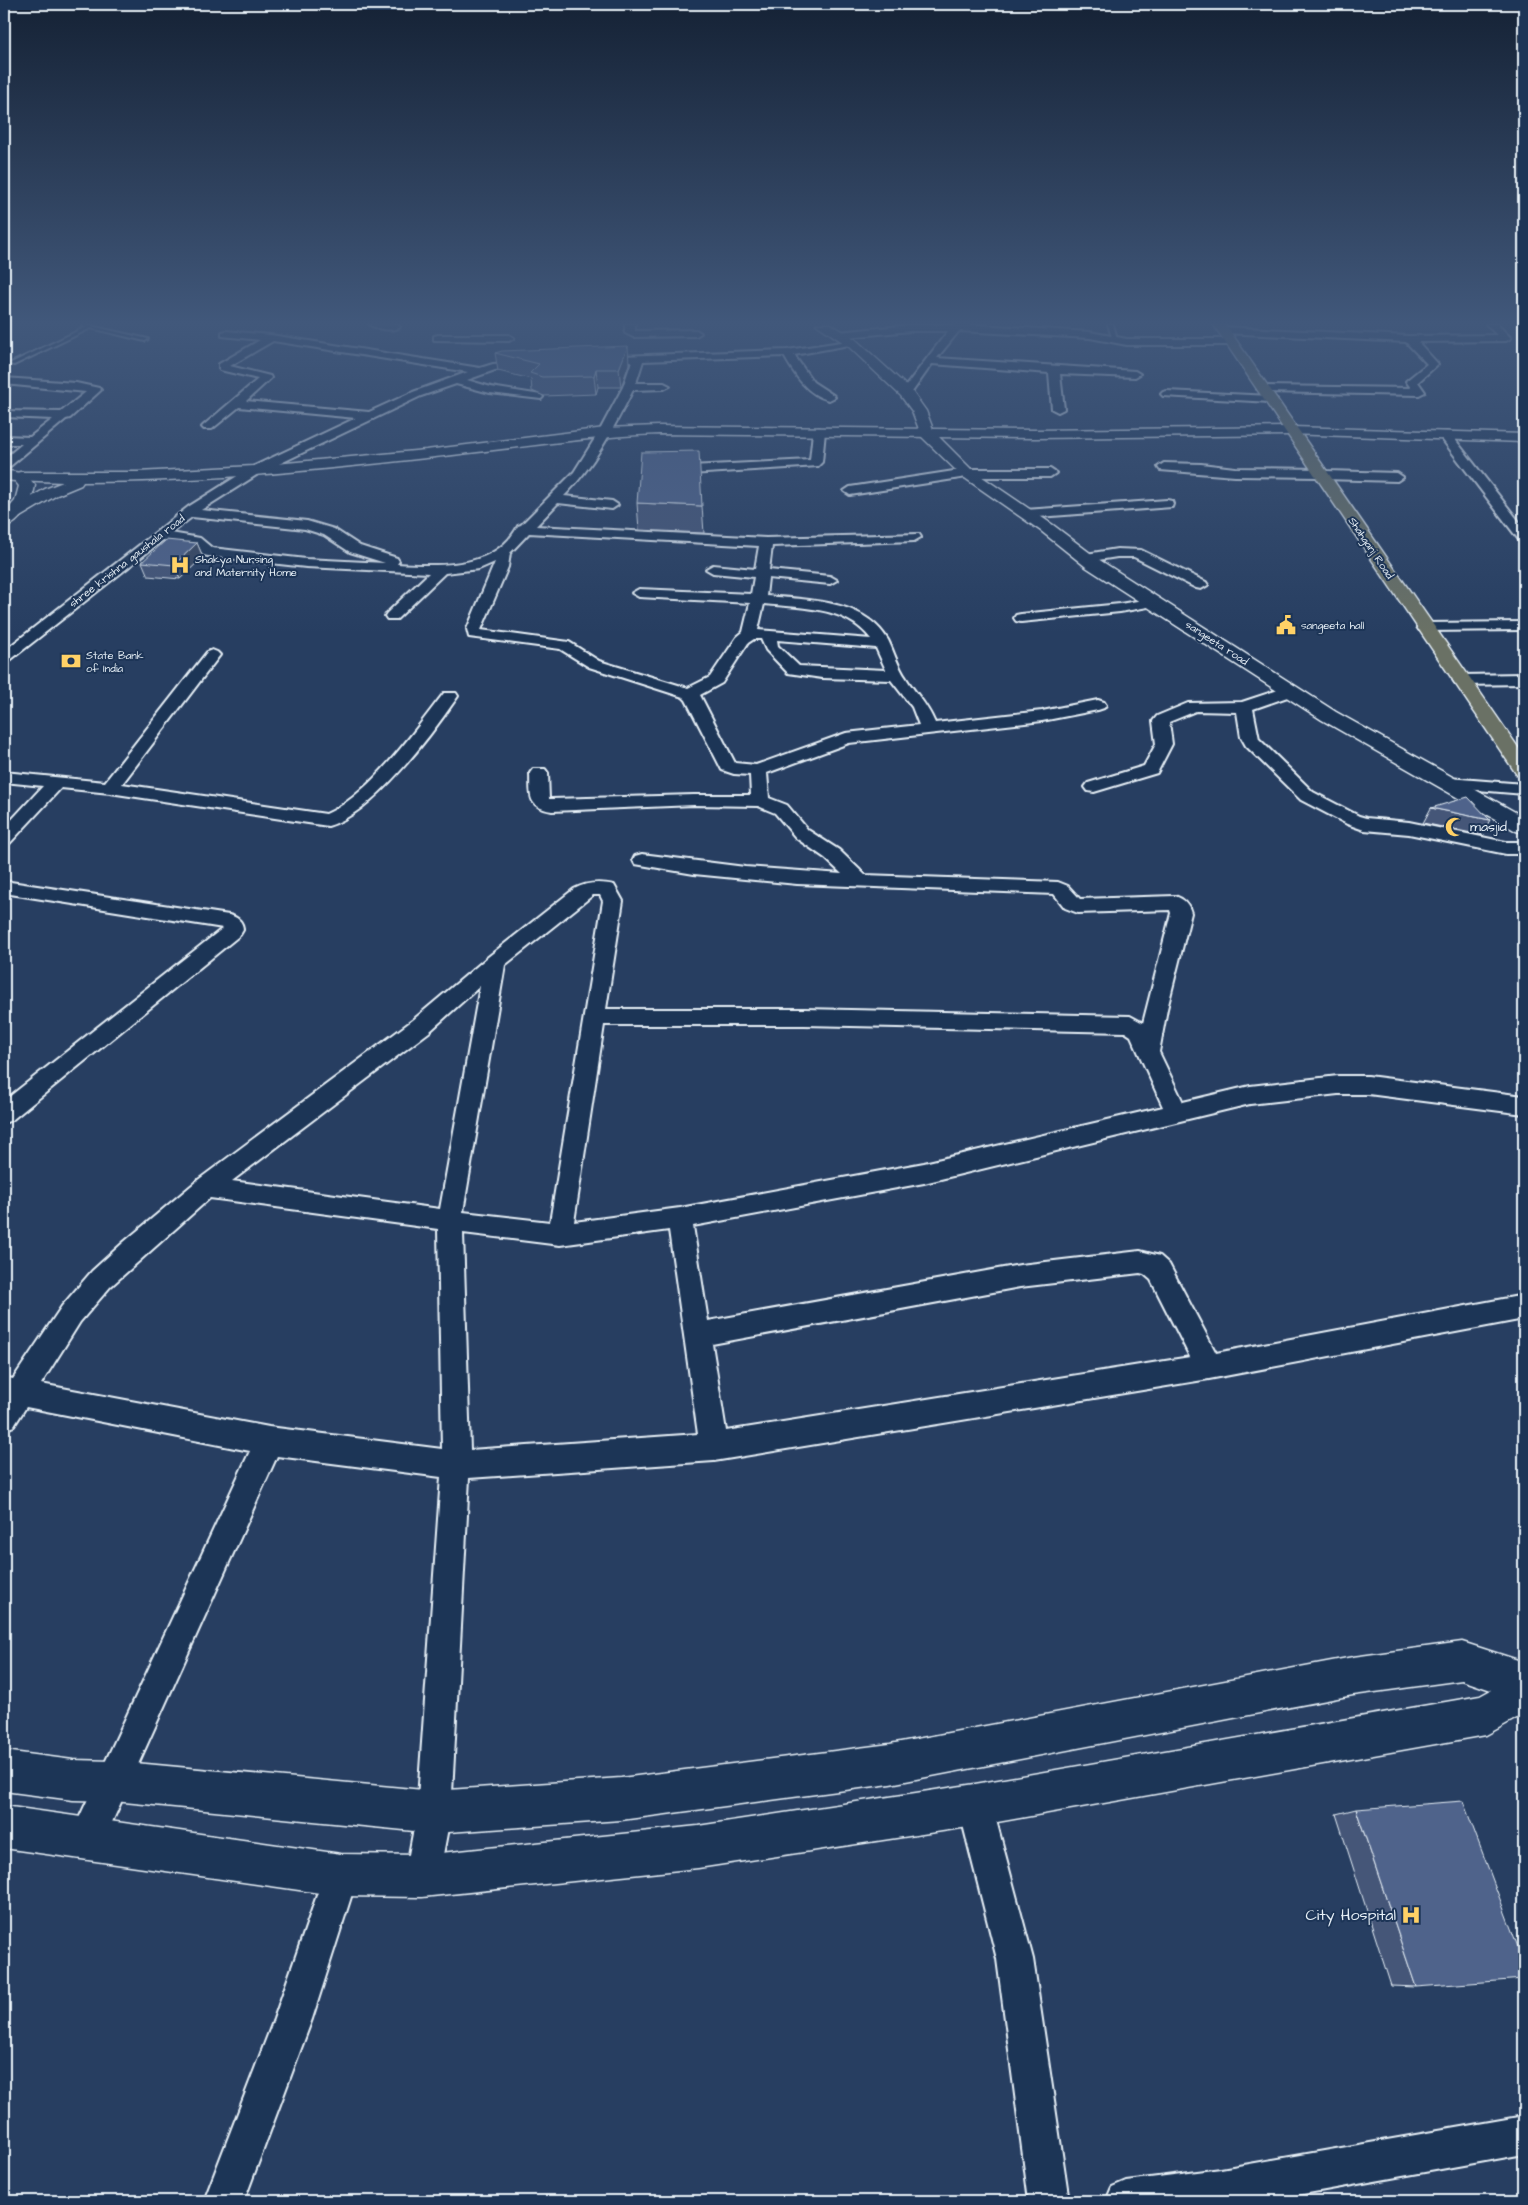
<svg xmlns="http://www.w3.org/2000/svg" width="1528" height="2205" viewBox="0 0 1528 2205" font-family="'Architects Daughter',sans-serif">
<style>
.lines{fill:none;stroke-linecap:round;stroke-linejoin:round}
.service-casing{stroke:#e8f1f8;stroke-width:4}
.minor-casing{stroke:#e8f1f8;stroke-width:4}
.tertiary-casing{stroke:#e8f1f8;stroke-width:3}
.secondary-casing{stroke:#e8f1f8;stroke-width:3}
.primary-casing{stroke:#e8f1f8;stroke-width:3}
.service{fill:#1d3557;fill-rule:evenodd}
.minor{fill:#1d3557;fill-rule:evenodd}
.tertiary{fill:#1d3557;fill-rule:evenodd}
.secondary{fill:#1d3557;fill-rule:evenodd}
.primary{fill:#6a7165;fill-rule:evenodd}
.wall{fill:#455678;stroke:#e8f1f8}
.shaded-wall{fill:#384661;stroke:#e8f1f8}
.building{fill:#50648b;stroke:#e8f1f8}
.labels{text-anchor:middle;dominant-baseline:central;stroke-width:4;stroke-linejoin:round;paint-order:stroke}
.far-street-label{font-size:11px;fill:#e8f1f8;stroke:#1d3557}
.far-poi-label{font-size:11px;fill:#e8f1f8;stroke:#1d3557;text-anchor:start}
.poi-label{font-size:14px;fill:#e8f1f8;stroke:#1d3557;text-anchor:start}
.near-poi-label{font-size:16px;fill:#e8f1f8;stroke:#1d3557;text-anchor:end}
</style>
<rect width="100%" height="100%" fill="#273e61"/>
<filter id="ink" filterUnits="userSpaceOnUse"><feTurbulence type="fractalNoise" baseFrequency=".02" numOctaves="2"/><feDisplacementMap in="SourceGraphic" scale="10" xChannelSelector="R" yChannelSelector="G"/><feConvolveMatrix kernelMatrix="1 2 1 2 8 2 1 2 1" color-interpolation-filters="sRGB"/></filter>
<g filter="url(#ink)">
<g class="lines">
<defs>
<g id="service">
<path d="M82,324L148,339L145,341L91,328L14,365L9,364L86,327L82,326Z"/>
<path d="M1108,324H1113L1118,342L1113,341Z"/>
</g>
<g id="minor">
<path d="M369,324H396L400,327C393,332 376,329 369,324Z"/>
<path d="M625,324H635V331L696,330L701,333L696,336L633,337L625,333Z"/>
<path d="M965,324L1090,332L1127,339H1232L1237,342L1232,345H1127L1090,338L959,331L937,358L1135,371L1140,374L1135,377L1060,374L1064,409L1058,412L1052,409L1049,373L932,364L910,395H902L900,393L902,391L948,331H910L838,338L833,335L838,332L910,325Z"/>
<path d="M1486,324H1497L1511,338L1506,341L1418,342L1438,364L1418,382L1425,392L1419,395L1263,392L1257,389L1263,386L1411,388L1406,381L1427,364L1406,342L1224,333L1219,330L1224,327L1409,336L1497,335Z"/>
<path d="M226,331L271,335L480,368L493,364L532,361L533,363L532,365L495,370L467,380L491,387L541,395L543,397L541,399L490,393L456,384L421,396L258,474L201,510L307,521L334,529L360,546L397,558L399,561L397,564C440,566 495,570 518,526L521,525L574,472L599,432L623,387L632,361L597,362L592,359L593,357L787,350L855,340V344L794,355L813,382L833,395L835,397L829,400C807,395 795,375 784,356L643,361L636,383H664L670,386L664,389L633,390C613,429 595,465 564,496L612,501L618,505L612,509L558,503L536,526L766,538L919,534L921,537L914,541L772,546L769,570L830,576L837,580L830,584L768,578L766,596C807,600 864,599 888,640C894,652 898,667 906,678C917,696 926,702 935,723L1042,711L1098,700L1104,702L1106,705L1104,708L1098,710L1042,721L849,743L767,773L769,798L787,805L808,830L839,850L865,875L1058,882L1068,886L1080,899L1175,896C1184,899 1189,904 1191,913L1167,1009L1159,1052L1183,1102L1250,1086L1338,1076H1368L1524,1096V1114L1368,1094H1338L1250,1104L924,1183L693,1226L708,1321L1020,1265L1140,1251L1160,1256L1169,1264L1216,1353L1524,1295V1319L1209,1379L714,1461L469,1478L451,1812L439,1876L434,1888L422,1893L410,1888L405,1876L417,1812L441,1477L277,1456L99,1851L87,1856L75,1851L70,1839L75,1827L250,1451L26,1407L14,1426L4,1430V1377L13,1379L62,1306L92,1271L124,1242L198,1180L413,1020L488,957L574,889C587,882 600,882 614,885L623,901L606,1009H804L1130,1016L1143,1023L1171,913L1170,910L1078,913L1065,908L1054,894L797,884L694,874L635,864L633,860L635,856L642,854L745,867L842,874L825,858L796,838L775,813L758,806L694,805L552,811C526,807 531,794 530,773L533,769H545L548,773L549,799H552L694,795H751L750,775L734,774L722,770L686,700L683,697L589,667L560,649L469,637L467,629L495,562L479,569L445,573L397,619H387L385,616L387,613L429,573L306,567L208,556L203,555L191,544L163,540L9,661L4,663V651L188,507L250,468L356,418L239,407L212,429H204L202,427L204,425L258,379L220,370L219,368V364L260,340L222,336V332ZM273,341L468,372L413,392L369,412L246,401L271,378L270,376L230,366ZM192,517L305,529L324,535L350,552L385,563L306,559L212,548L200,538L171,533ZM529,533L759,546L755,569L713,565L706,569L713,573L754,577L751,594L639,589L632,593L639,597L750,603L743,632L737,637L710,677L688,688L599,661L569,642L481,630L508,567L510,553ZM764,604C801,608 846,606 871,639L758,630ZM754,639H761L766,650L788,673L822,678L891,680L912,707L919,725L846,733L756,765L735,763L700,695L722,683L748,643ZM777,640L876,648L886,670L799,666L778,646ZM593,895H600L603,901L550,1222L463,1212L505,965ZM480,986L440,1209L232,1181L429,1032ZM604,1025H804L1125,1032L1131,1036L1163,1107L924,1163L680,1208L574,1222ZM210,1198L438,1229L442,1449L269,1427L41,1384L80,1322L110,1287ZM669,1230L698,1434L470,1450L463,1233L560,1245ZM1140,1273L1144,1274L1151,1280L1190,1357L726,1431L712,1344L1020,1287Z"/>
<path d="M438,335H509L514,338L509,341L434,340V336Z"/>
<path d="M4,378L76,383L99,388L101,390L70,418L66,419L8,468L4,469V459L22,444H4V436L30,437L53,419L4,417V411L61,412L86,392L4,384Z"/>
<path d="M1167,391L1271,396L1277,399L1271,402L1163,396L1161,394L1163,392Z"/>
<path d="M819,428L825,432L822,462L818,466L690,474L684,470L690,466L810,460L813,432Z"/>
<path d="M1446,432L1450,433L1524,528V541L1519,540L1442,439L1440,436L1442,433Z"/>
<path d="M1164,463L1201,464L1235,468L1322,469L1327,471L1397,473L1403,477L1397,481L1324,479L1319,477L1235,476L1160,470L1158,467Z"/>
<path d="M967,469H1050L1056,473L1050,477H967L850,495L844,491L850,487Z"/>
<path d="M1167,500L1172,501L1173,504L1172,507L1025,518L1018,514L1025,510Z"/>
<path d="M1117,549L1141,550L1206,582L1208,585L1201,589L1196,588L1134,557H1117L1086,562L1079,558L1086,554Z"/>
<path d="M1154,598L1159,599L1161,602L1159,605L1120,612L1021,622L1016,621L1014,618L1016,615L1021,614L1120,604Z"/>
<path d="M1524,622V630L1424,631L1419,630L1417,627L1419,624L1424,623Z"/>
<path d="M212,650L217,652L220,655L122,784L326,814C369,796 415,730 444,693H456L458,696C432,734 373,814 328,826L110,793L61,788L10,843L4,845V828L43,786L4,782V772L105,782L207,652Z"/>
<path d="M1524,674V684L1461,685L1455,683L1453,680L1455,677L1461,675Z"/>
<path d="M1290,686L1296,688L1298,691L1296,694L1253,709L1259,739L1313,792L1359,816L1366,818L1409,822L1506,842H1524V854H1506L1409,834L1364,830L1347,824L1301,800L1246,746L1241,737L1237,712L1196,711L1169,722L1172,744L1157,773L1094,792L1088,791L1085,787L1088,783L1144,766L1156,744L1153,721L1157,716L1188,703L1242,702Z"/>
<path d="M1448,778L1524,784V794L1442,787L1439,783L1442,779Z"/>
<path d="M4,881L229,915C237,917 243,921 243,930L240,935L12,1120L4,1123V1101L223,928L4,893Z"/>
<path d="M975,1788L987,1793L992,1805L1033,1959L1069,2201H1029L997,1959L958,1805L963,1793Z"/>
<path d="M341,1858L353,1863L358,1875L312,2019L244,2201H204L274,2019L324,1875L329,1863Z"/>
<path d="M1524,2116V2154L1264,2201H1106L1112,2187L1126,2181L1221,2169Z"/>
</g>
<g id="tertiary">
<path d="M659,426L1035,430L1292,427L1299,431L1292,435L1035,438L659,434C581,437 504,450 426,458C312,471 198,482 83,482L81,485L57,495L20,517H8L6,514L8,511L45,489L63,482L15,480L12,477L15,474L20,472H138L254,466L426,450L605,428Z"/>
<path d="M1462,1642L1524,1662V1714L1486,1735L975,1826L698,1868L422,1897L341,1896L4,1848V1806L341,1854L422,1855L698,1826L975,1784L1480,1696L1491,1690L1462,1680L1353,1695L890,1784L621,1820L434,1833L114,1801L73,1800L4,1791V1751L73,1760L114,1761L434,1791L621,1778L890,1744L1353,1657Z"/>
</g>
<g id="secondary">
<path d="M816,324H831L855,339L911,390L926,411L934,432L972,470L1053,525L1098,559L1336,712L1524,817V833L1516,831L1322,720L1086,567L1041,531L962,476L922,437L912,411L901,396L847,345Z"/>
<path d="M1292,427L1524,434V442L1287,434L1285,431Z"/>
<path d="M4,470L25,474L35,485C33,501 20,524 4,528V514L15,501L19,486L15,481L4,480Z"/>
</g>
<path id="primary" d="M1213,324H1225L1524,756V777L1517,775Z"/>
</defs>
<use href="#service" class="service-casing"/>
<use href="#minor" class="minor-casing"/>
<use href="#tertiary" class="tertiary-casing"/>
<use href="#secondary" class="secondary-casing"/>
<use href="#primary" class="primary-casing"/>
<use href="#service" class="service"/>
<use href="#minor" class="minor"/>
<use href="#tertiary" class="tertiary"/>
<use href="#secondary" class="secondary"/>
<use href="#primary" class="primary"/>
</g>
<g class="wall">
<path d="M495,353L629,364L621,387H598L596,394L544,396L532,391L531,379L498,371Z"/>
<path d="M637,503L702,506L704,533L639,530Z"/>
<path d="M197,543L203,557L180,579L148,576L142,562Z"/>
<path d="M1431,808L1490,820L1481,835L1423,823Z"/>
<path d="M1356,1809L1416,1987L1391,1986L1336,1814Z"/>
</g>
<g class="shaded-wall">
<path d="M628,346L629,364L621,387L619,369Z"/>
<path d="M596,369L598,387L596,394L594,376Z"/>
<path d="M197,543L203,557L180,579L174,565Z"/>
</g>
<g class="building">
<path d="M628,346L619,369H596L594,376L542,377L530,373L539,364L495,353L502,351Z"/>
<path d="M699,451L702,506L637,503L641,452Z"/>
<path d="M166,540L197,543L174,565L142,562Z"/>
<path d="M1468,797L1490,820L1431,808Z"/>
<path d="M1463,1801L1524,1963V1979L1416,1987L1356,1809Z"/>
</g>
</g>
<linearGradient id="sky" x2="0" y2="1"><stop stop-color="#152235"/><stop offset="0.51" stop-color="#41587b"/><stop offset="1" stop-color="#41587b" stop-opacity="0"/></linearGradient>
<rect width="1528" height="633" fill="url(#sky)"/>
<defs>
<symbol id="hospital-bare" viewBox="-9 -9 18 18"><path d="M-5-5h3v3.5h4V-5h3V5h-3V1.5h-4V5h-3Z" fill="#ffd166" stroke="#1d3557" stroke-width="2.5" paint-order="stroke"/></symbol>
<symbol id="civic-bare" viewBox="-9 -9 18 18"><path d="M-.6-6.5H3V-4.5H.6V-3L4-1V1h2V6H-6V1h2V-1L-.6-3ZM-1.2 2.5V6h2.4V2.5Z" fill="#ffd166" stroke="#1d3557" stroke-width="2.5" paint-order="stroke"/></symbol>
<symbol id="bank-bare" viewBox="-9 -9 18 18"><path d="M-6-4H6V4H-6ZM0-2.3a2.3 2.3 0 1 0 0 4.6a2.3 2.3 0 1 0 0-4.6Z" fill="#ffd166" stroke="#1d3557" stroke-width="2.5" paint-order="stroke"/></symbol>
<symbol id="mosque-bare" viewBox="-9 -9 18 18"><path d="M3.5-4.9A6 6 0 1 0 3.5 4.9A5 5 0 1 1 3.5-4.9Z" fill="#ffd166" stroke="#1d3557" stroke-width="2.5" paint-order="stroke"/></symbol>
</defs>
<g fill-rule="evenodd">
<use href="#hospital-bare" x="166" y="551" width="28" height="28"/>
<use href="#civic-bare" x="1272" y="611" width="28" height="28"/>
<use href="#bank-bare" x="57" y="647" width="28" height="28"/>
<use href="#mosque-bare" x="1441" y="813" width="28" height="28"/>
<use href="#hospital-bare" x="1397" y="1901" width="28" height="28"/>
</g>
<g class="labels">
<g class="far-street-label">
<text transform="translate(1371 548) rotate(56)">Shahganj Road</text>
<text transform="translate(127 561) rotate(-38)">shree krishna gaushala road</text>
<text transform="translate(1217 643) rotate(33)">sangeeta road</text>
</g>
<g class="far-poi-label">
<text x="195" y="559">Shakya Nursing<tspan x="195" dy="13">and Maternity Home</tspan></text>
<text x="1301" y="625">sangeeta hall</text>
<text x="86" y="655">State Bank<tspan x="86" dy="13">of India</tspan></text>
</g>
<g class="poi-label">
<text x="1470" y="827">masjid</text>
</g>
<g class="near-poi-label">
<text x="1396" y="1915">City Hospital</text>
</g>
</g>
<rect width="1528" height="2205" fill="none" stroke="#1d3557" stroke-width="20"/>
<rect x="10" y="10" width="1508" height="2185" fill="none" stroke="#e8f1f8" stroke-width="2" filter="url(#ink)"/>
</svg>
